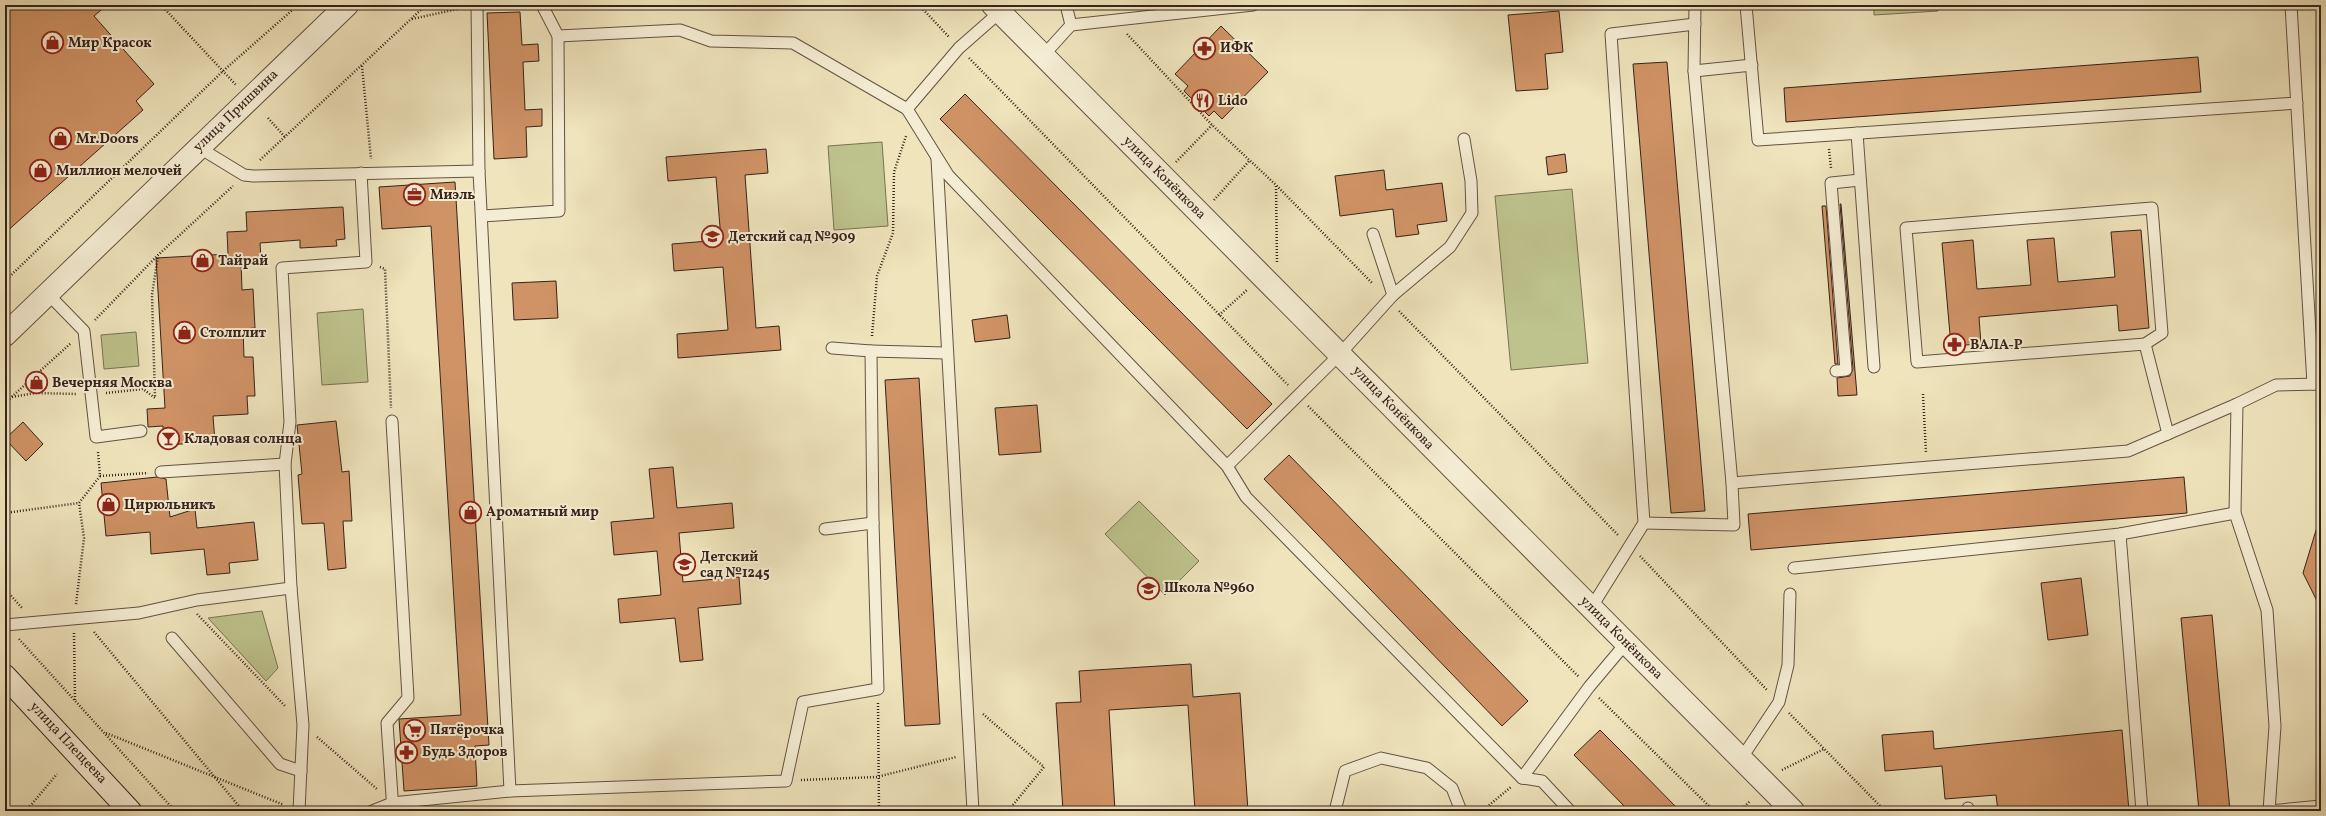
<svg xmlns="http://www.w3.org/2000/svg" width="2326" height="816" viewBox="0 0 2326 816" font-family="Vollkorn,serif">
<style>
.green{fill:#bec38d;stroke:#7a7254}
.building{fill:#d09366;stroke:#36221b}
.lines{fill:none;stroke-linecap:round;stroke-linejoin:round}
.service-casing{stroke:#645243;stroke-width:13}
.minor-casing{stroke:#645243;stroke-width:24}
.tertiary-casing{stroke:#645243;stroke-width:24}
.secondary-casing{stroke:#36221b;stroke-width:24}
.path{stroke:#36221b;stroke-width:2.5;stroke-dasharray:1 2;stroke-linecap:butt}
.service{stroke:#f5edd3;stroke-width:11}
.minor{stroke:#f5edd3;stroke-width:22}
.tertiary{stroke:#f5edd3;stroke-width:22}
.secondary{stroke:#f5edd3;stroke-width:22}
.labels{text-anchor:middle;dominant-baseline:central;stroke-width:4;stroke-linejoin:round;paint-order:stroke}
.poi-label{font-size:14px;font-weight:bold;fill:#36221b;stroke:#f5edd3;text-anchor:start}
.street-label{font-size:14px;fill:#36221b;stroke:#f5edd3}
</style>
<rect width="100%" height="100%" fill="#efe4bc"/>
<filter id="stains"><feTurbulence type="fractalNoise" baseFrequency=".005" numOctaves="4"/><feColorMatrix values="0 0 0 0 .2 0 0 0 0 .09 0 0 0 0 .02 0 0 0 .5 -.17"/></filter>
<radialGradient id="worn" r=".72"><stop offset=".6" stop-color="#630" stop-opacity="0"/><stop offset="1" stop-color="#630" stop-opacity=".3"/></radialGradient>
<g class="green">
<path d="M1874,5H1938V11L1874,15Z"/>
<path d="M882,142L888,226L834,230L828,146Z"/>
<path d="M1572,189L1588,363L1511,370L1495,196Z"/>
<path d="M363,309L368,382L322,385L317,313Z"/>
<path d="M136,332L139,366L104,369L101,335Z"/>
<path d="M1139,501L1199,561L1165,595L1105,534Z"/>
<path d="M262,611L278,668L266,681L208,618Z"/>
</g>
<g class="building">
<path d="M5,5H107L94,16L154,84L136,101L143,110L5,233Z"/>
<path d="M1559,11L1563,52L1545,54L1548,89L1516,91L1508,15Z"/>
<path d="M520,12L522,45L538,44L539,61L523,62L525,110L542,109V126L526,127L527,157L494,159L487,13Z"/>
<path d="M1221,26L1268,72L1222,119L1214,111L1209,116L1184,91L1188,86L1175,74Z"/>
<path d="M2198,57L2201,92L1786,122L1784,88Z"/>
<path d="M1667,62L1705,511L1671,513L1633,64Z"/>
<path d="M965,94L1272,404L1247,429L940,119Z"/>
<path d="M766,149L768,173L745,175L756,328L779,326L781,350L678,358L677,334L728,330L723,267L674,271L672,244L721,240L716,177L668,181L666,157Z"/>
<path d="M1565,154L1567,172L1548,175L1546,157Z"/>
<path d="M1384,170L1386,190L1442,183L1447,221L1417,225L1419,234L1396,237L1393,209L1340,216L1335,176Z"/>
<path d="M455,182L489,745L475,746L477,786L404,791L399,719L461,715L431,226L382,229L379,187Z"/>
<path d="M1840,204H1841L1857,395L1838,396L1837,378L1850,376L1853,369Z"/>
<path d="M1822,206H1826L1838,364H1835Z"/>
<path d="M343,207L345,239L336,240L337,246L300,248V240L260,243L261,259L241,260L242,290L253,289L255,328L243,329L244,357H253L255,396H247L248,414L213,416L215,442L164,445L163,426L148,427L147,409L165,408L156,258L228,254L227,232L247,231L246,212Z"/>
<path d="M2141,230L2149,328L2119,331L2117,305L1979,317L1981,344L1951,346L1942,243L1973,240L1977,289L2031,285L2027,240L2054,238L2058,282L2115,277L2111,232Z"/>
<path d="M556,281L558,318L514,320L512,283Z"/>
<path d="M1007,315L1010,338L975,342L972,320Z"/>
<path d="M919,378L940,724L905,726L885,380Z"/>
<path d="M1037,405L1041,452L999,455L995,408Z"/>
<path d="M336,421L342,472L349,471L352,521H343L346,568L328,570L324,523L302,524L298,475L302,474L297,425Z"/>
<path d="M23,422L43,444L26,461L5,439Z"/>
<path d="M1289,455L1528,701L1502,726L1264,479Z"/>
<path d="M673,467L677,508L732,503L734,528L679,533L683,582L739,577L741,604L698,608L703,660L680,662L675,618L620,623L618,599L661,595L657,551L614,555L611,522L654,518L649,469Z"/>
<path d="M157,477L166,479L170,517L195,509L197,528L254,522L258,560L229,563L230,573L207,575L204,549L151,554L150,532L106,536L101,483Z"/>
<path d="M2184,477L2187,513L1751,550L1748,514Z"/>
<path d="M2317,527L2321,528V609L2303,573Z"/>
<path d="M2081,578L2088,635L2048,640L2041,583Z"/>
<path d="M2212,615L2230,811H2199L2181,618Z"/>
<path d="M1191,664L1193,697L1240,693L1248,811H1195L1188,705L1109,710L1115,811H1063L1056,703L1081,702L1079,671Z"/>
<path d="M1600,730L1625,755L1680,811H1629L1574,755Z"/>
<path d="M2122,730L2129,811H1998L1996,795L1945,799L1942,766L1885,771L1882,735L1933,731L1934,749Z"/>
</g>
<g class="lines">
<defs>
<g id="service">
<path d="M477,5L479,171L510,791"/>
<path d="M1695,5L1694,71L1732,483L2128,451L2237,404L2276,385L2321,384"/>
<path d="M1746,5L1758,140L2297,103"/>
<path d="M2291,5L2313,384"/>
<path d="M1071,25L1253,5"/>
<path d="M558,36L680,30L711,41L793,43L907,109L948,175L1227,466L1246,497L1522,778L1542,781L1570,811"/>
<path d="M1042,57L1071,25L1066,5"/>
<path d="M1694,71L1752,65"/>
<path d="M907,109L959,48L1000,12"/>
<path d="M1857,133L1874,367"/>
<path d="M198,147L244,175L253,176L479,171"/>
<path d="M937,159L973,811"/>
<path d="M2152,208L2162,333L2145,344L1917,362L1906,228Z"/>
<path d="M482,216L559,211L558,36L542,5"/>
<path d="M48,294L84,331L96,437L141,431"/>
<path d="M1393,295L1450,247L1472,213L1471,181L1464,139"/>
<path d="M2145,344L2168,434"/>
<path d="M832,348L871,351"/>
<path d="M1836,371L1846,370L1831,183L1860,180"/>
<path d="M2237,404L2235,513L2267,610L2275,726L2269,811"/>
<path d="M392,421L408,698L387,723L393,811"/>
<path d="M1227,466L1340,354L1393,295L1373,234"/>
<path d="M161,472L285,464"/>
<path d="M1644,523L1734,525L1732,483"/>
<path d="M825,529L873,523"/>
<path d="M2120,534L2142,811"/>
<path d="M1794,568L2120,534L2235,513"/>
<path d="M1591,608L1644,523L1611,34L1695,24"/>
<path d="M5,625L139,613L197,600L291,588"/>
<path d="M172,638L280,764L301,771"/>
<path d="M1741,759L1779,702L1788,665L1790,594"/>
<path d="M1522,778L1589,687L1626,643"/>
<path d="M1968,808V811"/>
<path d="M299,811L303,725L291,588L285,464L290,422L282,268L366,262L361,173"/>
<path d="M372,811L392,803L510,791L786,781L803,702L878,689L873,523L871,351L946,353"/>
<path d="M1335,811L1345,771L1381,758L1427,768L1452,788L1461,811"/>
<path d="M2269,811L2321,806"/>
</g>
<path id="minor" d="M993,5L1793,811"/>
<path id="tertiary" d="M5,335L347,5"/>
<path id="secondary" d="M5,676L130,811"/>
</defs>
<use href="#service" class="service-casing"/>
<use href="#minor" class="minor-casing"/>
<use href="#tertiary" class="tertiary-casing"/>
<use href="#secondary" class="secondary-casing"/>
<g class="path">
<path d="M161,5L236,85"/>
<path d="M919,5L949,37"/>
<path d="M412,19L462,8"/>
<path d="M1127,34L1212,125L1276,185L1373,284"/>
<path d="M969,58L1288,385"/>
<path d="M362,66L371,159"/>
<path d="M268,118L285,137"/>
<path d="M1829,149L1831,168"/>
<path d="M260,160L426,5"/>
<path d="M1176,162L1212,125"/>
<path d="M1276,186L1277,263"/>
<path d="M1214,200L1250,160"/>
<path d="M380,267L385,269L391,408"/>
<path d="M5,281L223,71L298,5"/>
<path d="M1399,311L1619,536"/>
<path d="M1219,315L1248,289"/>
<path d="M95,320L158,255L233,186"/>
<path d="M872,336L877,276L893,233L894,172L906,136"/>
<path d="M106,393L143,389L155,398L152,295L158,256"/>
<path d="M1923,394L1926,453"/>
<path d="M12,397L35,393L77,394"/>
<path d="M5,403L71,343"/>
<path d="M1308,406L1579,677"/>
<path d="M100,476L148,473"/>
<path d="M5,513L79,503"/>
<path d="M1640,556L1767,690"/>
<path d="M5,589L22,608"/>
<path d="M76,604L84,538L79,503L100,476L98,452"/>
<path d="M197,614L286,707"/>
<path d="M94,632L243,811"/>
<path d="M74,633L75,701"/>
<path d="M19,639L175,811"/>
<path d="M1599,698L1714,811"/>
<path d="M878,703L879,811"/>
<path d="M1789,713L1885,811"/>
<path d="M983,714L1044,767L1008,811"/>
<path d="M106,733L284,805"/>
<path d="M317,737L377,789"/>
<path d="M1782,770L1824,749"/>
<path d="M801,780L877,777L956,757"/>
<path d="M26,811L57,774"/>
<path d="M84,811L89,807"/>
<path d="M1482,811L1511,787"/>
<path d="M1740,811L1750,801"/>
</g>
<use href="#service" class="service"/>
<use href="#minor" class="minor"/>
<use href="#tertiary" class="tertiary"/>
<use href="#secondary" class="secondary"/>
</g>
<defs>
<symbol id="shop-ring" viewBox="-11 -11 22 22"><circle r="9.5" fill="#f5edd3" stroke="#8f2418" stroke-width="1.5"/><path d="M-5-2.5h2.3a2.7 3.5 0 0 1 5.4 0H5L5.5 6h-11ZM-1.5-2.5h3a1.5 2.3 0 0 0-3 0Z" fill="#8f2418"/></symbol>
<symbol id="pharmacy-ring" viewBox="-11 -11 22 22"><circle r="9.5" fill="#f5edd3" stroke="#8f2418" stroke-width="1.5"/><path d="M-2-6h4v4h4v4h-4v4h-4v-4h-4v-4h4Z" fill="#8f2418"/></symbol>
<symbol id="restaurant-ring" viewBox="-11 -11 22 22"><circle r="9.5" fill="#f5edd3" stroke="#8f2418" stroke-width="1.5"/><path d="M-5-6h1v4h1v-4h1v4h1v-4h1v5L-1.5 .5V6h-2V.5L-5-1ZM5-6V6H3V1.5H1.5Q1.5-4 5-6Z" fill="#8f2418"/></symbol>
<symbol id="office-ring" viewBox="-11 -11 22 22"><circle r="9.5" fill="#f5edd3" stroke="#8f2418" stroke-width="1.5"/><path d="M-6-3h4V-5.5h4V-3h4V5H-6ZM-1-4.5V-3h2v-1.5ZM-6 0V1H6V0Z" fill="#8f2418"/></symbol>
<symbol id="school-ring" viewBox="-11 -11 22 22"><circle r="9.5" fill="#f5edd3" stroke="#8f2418" stroke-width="1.5"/><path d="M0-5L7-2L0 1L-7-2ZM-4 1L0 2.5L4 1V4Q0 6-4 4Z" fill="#8f2418"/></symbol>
<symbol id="bar-ring" viewBox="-11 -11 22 22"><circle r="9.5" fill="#f5edd3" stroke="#8f2418" stroke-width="1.5"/><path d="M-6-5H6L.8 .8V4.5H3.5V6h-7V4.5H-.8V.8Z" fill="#8f2418"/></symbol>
<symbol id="supermarket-ring" viewBox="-11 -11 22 22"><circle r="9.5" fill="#f5edd3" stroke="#8f2418" stroke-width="1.5"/><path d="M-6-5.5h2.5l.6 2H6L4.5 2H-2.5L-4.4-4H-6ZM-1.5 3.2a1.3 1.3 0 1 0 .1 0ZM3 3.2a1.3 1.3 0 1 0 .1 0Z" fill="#8f2418"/></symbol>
</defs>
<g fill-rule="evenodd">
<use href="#shop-ring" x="40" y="30" width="25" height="25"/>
<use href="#pharmacy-ring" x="1192" y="36" width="25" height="25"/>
<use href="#restaurant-ring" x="1190" y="88" width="25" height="25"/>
<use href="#shop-ring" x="48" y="126" width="25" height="25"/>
<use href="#shop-ring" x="28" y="158" width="25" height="25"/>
<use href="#office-ring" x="402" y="182" width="25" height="25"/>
<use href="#school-ring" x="700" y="224" width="25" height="25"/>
<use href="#shop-ring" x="190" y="248" width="25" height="25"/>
<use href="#shop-ring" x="172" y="320" width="25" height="25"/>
<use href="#pharmacy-ring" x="1942" y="332" width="25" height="25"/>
<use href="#shop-ring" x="24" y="370" width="25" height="25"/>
<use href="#bar-ring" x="156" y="426" width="25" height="25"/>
<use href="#shop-ring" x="96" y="492" width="25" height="25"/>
<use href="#shop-ring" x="458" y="500" width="25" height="25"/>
<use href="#school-ring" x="672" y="552" width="25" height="25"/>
<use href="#school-ring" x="1136" y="576" width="25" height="25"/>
<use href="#supermarket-ring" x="402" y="718" width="25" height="25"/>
<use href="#pharmacy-ring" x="394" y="740" width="25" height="25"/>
</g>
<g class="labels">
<g class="poi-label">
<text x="68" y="43">Мир Красок</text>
<text x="1220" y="48">ИФК</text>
<text x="1218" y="101">Lido</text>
<text x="76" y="139">Mr.Doors</text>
<text x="56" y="171">Миллион мелочей</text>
<text x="430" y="195">Миэль</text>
<text x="728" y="237">Детский сад №909</text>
<text x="218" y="261">Тайрай</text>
<text x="200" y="333">Столплит</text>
<text x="1970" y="345">ВАЛА-Р</text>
<text x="52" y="383">Вечерняя Москва</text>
<text x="184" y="439">Кладовая солнца</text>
<text x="124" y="505">Цирюльникъ</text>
<text x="486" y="512">Ароматный мир</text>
<text x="700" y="557">Детский<tspan x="700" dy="16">сад №1245</tspan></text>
<text x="1164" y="588">Школа №960</text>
<text x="430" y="730">Пятёрочка</text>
<text x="422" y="752">Будь Здоров</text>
</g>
<g class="street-label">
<text transform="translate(236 111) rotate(-44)">улица Пришвина</text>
<text transform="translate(1164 178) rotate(45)">улица Конёнкова</text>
<text transform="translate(1393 408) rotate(46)">улица Конёнкова</text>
<text transform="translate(1621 638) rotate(45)">улица Конёнкова</text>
<text transform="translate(68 743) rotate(47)">улица Плещеева</text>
</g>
</g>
<rect width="2326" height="816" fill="none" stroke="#efe4bc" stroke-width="20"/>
<rect x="6" y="6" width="2314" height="804" fill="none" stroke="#36221b" stroke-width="2"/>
<rect x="10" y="10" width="2306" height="796" fill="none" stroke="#36221b"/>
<rect width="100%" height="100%" filter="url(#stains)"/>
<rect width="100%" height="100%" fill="url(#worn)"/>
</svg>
